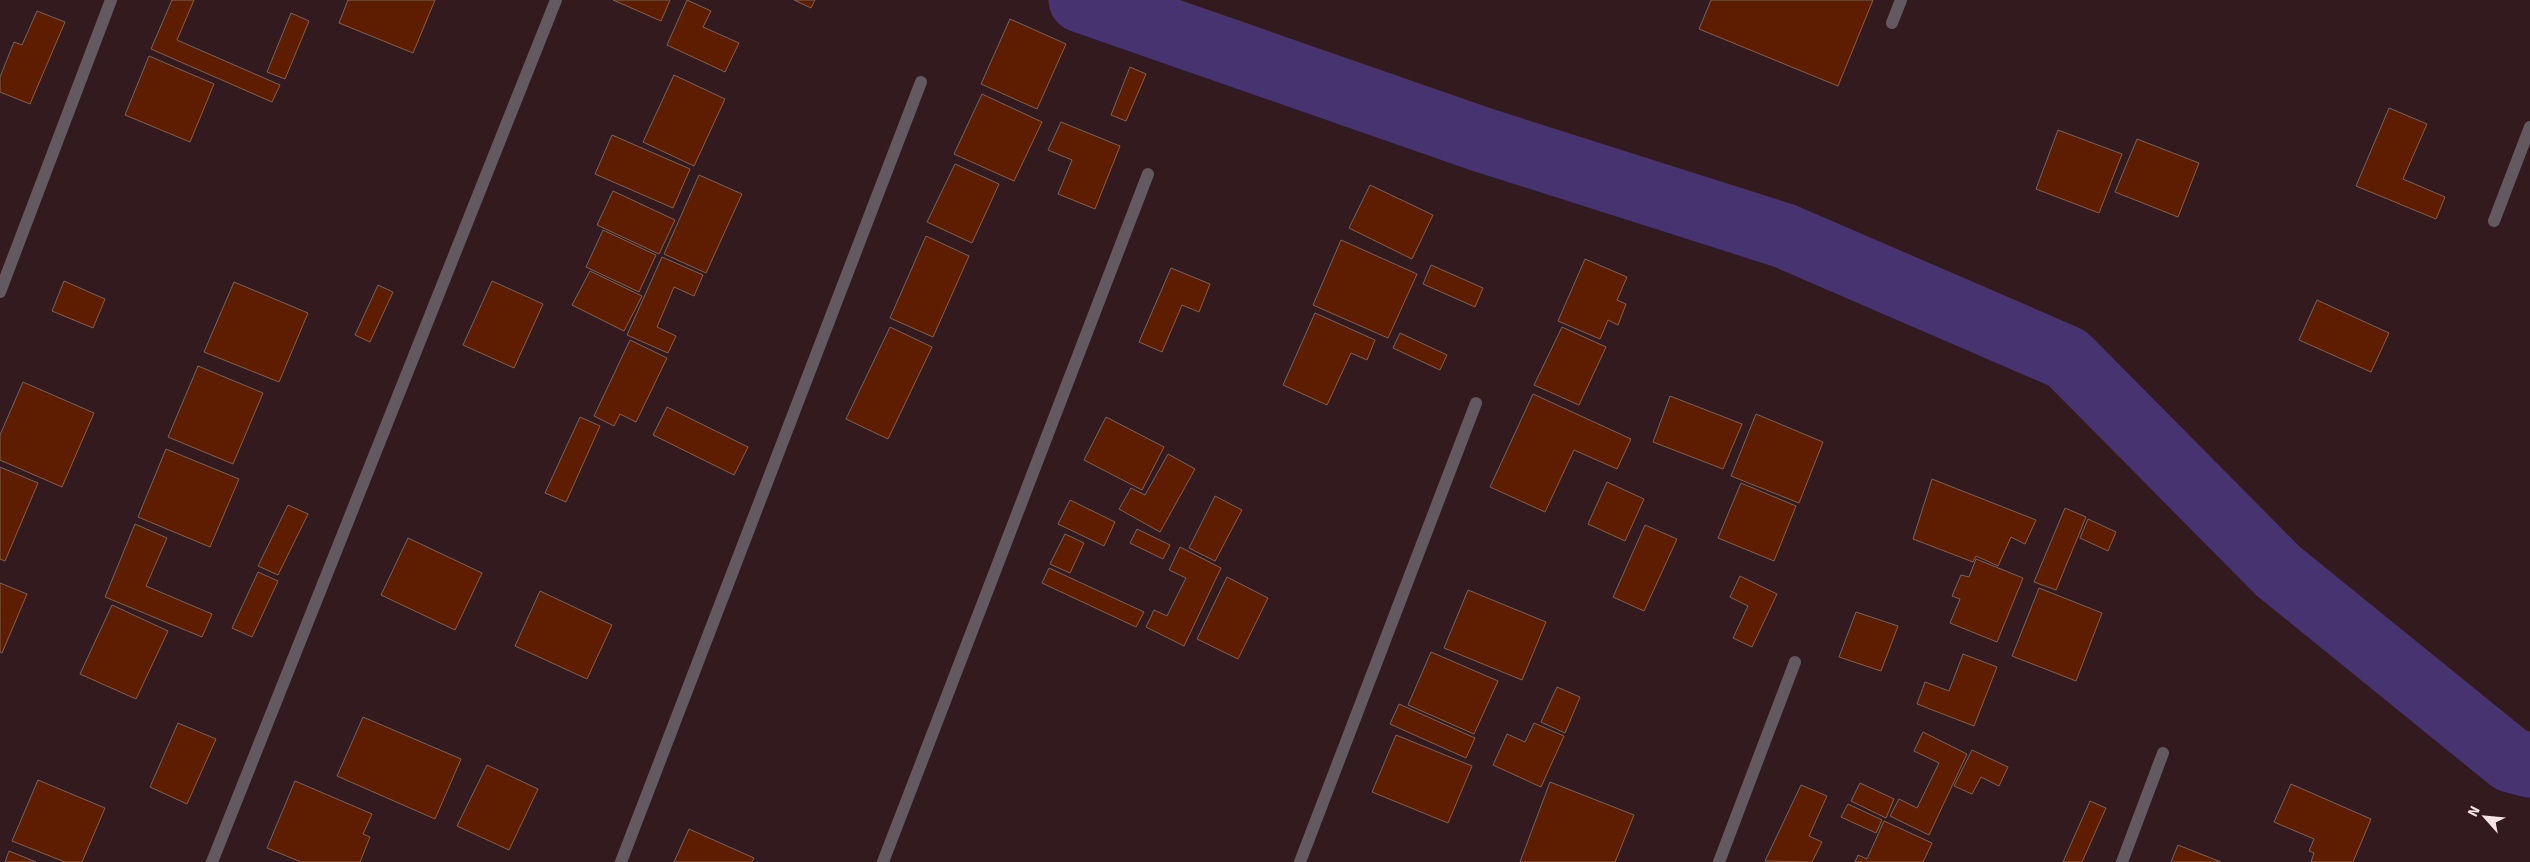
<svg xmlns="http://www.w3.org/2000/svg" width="2530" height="862" viewBox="0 0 2530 862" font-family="Signika,sans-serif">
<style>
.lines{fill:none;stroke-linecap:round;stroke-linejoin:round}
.river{stroke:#483371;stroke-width:65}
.building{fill:#5f1d00;stroke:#7d6257}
.street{stroke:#635961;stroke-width:12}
</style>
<rect width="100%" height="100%" fill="#331a1f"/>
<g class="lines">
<path class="river" d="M1081,0L1480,139L1785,236L2067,358L2278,571L2511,760L2530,765"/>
</g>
<g class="building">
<path d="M172,0H194L177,40L280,85L272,102L151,49Z"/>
<path d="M348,0H435L413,53L339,23Z"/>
<path d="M613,0H670L661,21Z"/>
<path d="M687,0L711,11L703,27L739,43L725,72L667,45Z"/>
<path d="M794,0H815L811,8Z"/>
<path d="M1711,0H1873L1838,86L1699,29Z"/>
<path d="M37,11L65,22L30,104L0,92V77L14,42L22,45Z"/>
<path d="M291,13L309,21L285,79L267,72Z"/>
<path d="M1010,19L1066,44L1037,109L981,84Z"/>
<path d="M149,56L214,84L190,142L125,115Z"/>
<path d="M1130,67L1146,74L1126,121L1111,115Z"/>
<path d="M674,75L725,99L694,166L643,142Z"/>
<path d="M982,94L1042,122L1014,181L954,154Z"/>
<path d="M2389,108L2427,124L2403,179L2445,197L2436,219L2356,186Z"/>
<path d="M1061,122L1120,146L1095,209L1058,194L1072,160L1048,150Z"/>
<path d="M2058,130L2122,154L2099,213L2036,189Z"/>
<path d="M612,135L690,169L673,208L595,174Z"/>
<path d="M2137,139L2199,163L2178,217L2115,192Z"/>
<path d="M955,164L999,184L972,243L927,222Z"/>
<path d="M699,175L742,194L706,273L664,254Z"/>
<path d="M1370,185L1433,215L1412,259L1349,228Z"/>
<path d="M613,191L675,220L659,254L597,225Z"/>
<path d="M603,230L656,255L639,292L586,267Z"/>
<path d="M926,236L969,256L933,337L890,318Z"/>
<path d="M1341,240L1417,274L1388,338L1313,305Z"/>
<path d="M662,257L703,275L694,296L674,287L657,327L676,336L668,353L627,335Z"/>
<path d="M1585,259L1627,277L1617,300L1626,304L1618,325L1608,320L1600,339L1558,321Z"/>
<path d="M1431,265L1483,288L1475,307L1423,284Z"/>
<path d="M1171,268L1210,284L1199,312L1182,305L1162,352L1139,342Z"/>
<path d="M590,271L642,296L624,331L572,305Z"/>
<path d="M64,281L105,299L93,328L52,311Z"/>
<path d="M492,281L543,304L514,368L463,345Z"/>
<path d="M234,282L308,313L279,382L204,352Z"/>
<path d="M378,285L393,292L370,342L355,335Z"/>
<path d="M2317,300L2389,333L2371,372L2299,340Z"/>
<path d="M1315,313L1375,340L1367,360L1351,353L1327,405L1283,385Z"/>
<path d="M890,327L932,347L888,439L846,419Z"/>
<path d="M1562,327L1606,347L1579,405L1534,385Z"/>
<path d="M1400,333L1447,355L1440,370L1393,348Z"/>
<path d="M630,340L667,358L636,422L620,414L614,426L594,416Z"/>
<path d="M198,366L263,393L233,464L168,437Z"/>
<path d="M23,382L94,413L62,487L0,460V435Z"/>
<path d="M1533,394L1631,439L1617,469L1574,450L1545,512L1490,487Z"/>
<path d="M1670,396L1742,424L1723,469L1653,442Z"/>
<path d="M667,407L748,447L734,475L653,435Z"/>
<path d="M1756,414L1823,442L1799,503L1731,476Z"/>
<path d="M580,417L600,426L566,502L545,493Z"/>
<path d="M1106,417L1164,447L1142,490L1084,460Z"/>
<path d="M166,449L239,479L210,547L138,517Z"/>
<path d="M1168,454L1195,469L1160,532L1119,509L1131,488L1145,495Z"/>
<path d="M0,467L38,483L5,561L0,559Z"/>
<path d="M1932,479L2036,520L2025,544L2011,537L1998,566L1976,556L1973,562L1913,539Z"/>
<path d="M1607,482L1644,499L1625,541L1588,524Z"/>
<path d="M1741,483L1796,506L1774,561L1718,538Z"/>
<path d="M1215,496L1242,510L1215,561L1189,548Z"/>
<path d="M1070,500L1115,522L1104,546L1058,524Z"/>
<path d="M288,505L308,514L278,575L258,566Z"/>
<path d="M2065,508L2086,517L2056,590L2034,582Z"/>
<path d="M2088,519L2116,532L2108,551L2080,538Z"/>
<path d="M135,524L167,538L146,586L212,614L202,637L105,597Z"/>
<path d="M1645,525L1677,539L1644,611L1613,597Z"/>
<path d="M1137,529L1170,545L1163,559L1130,543Z"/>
<path d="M1065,534L1084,543L1070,573L1050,564Z"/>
<path d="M408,538L482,573L455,630L381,595Z"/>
<path d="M1180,547L1221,568L1184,646L1146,627L1154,610L1167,616L1186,578L1169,570Z"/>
<path d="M1976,559L2023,578L1997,642L1950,623L1960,599L1952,596L1961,575L1969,577Z"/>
<path d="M1049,568L1144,612L1136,627L1042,583Z"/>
<path d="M258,572L278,581L252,637L232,628Z"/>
<path d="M1740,576L1777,594L1752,647L1733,638L1748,606L1730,597Z"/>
<path d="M1227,577L1268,598L1238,659L1197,639Z"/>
<path d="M0,583L27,594L2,653L0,652Z"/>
<path d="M2039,588L2102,613L2076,681L2012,656Z"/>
<path d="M1468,590L1546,622L1522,680L1444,648Z"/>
<path d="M540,591L612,625L587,679L515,646Z"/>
<path d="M112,605L168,631L136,699L80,674Z"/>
<path d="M1856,612L1898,626L1881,671L1839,657Z"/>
<path d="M1431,652L1498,681L1474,734L1408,705Z"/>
<path d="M1963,654L1997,667L1974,726L1917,704L1925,682L1949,691Z"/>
<path d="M1557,687L1580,697L1565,733L1541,722Z"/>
<path d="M1399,704L1475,738L1466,758L1390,724Z"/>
<path d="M363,717L461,759L435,819L337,776Z"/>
<path d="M178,723L216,739L187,804L150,787Z"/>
<path d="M1534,723L1564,736L1541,787L1493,765L1507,734L1525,742Z"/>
<path d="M1923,732L1967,754L1929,835L1890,816L1899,799L1917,808L1939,763L1914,751Z"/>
<path d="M1396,735L1472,766L1448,823L1372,792Z"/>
<path d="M1972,750L2008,767L1999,786L1981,777L1972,794L1954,786Z"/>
<path d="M487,765L538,789L509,850L457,826Z"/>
<path d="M38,780L105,808L82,862H65L12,841Z"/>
<path d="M295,781L372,814L363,834L370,837L360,862H301L267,848Z"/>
<path d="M1550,782L1634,815L1615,862H1520Z"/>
<path d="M1860,783L1894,799L1886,818L1851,801Z"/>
<path d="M2291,784L2371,819L2353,862H2311L2314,853L2309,851L2314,839L2274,822Z"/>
<path d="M1801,785L1827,796L1809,836L1822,842L1812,862L1765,861Z"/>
<path d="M2090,801L2106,808L2082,862H2063Z"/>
<path d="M1848,804L1882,820L1876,833L1841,817Z"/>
<path d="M1884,821L1932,843L1923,862H1855L1858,855L1867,859Z"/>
<path d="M689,829L754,858L752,862H674Z"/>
<path d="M2178,845L2221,862H2171Z"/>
<path d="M9,851L36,862H5Z"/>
</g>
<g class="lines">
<g class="street">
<path d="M1892,23L1901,0"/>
<path d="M2494,221L2530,127"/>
<path d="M0,292L111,0"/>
<path d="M212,862L556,0"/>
<path d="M621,862L921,82"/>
<path d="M883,862L1148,174"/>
<path d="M1300,862L1476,403"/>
<path d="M1719,862L1795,662"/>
<path d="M2122,862L2163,753"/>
</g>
</g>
<g transform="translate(2485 817) rotate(297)" stroke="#331a1f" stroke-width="4" paint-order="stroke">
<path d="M0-4L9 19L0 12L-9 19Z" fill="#f5e3e6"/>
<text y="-8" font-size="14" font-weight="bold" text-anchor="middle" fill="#f5e3e6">N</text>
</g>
</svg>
